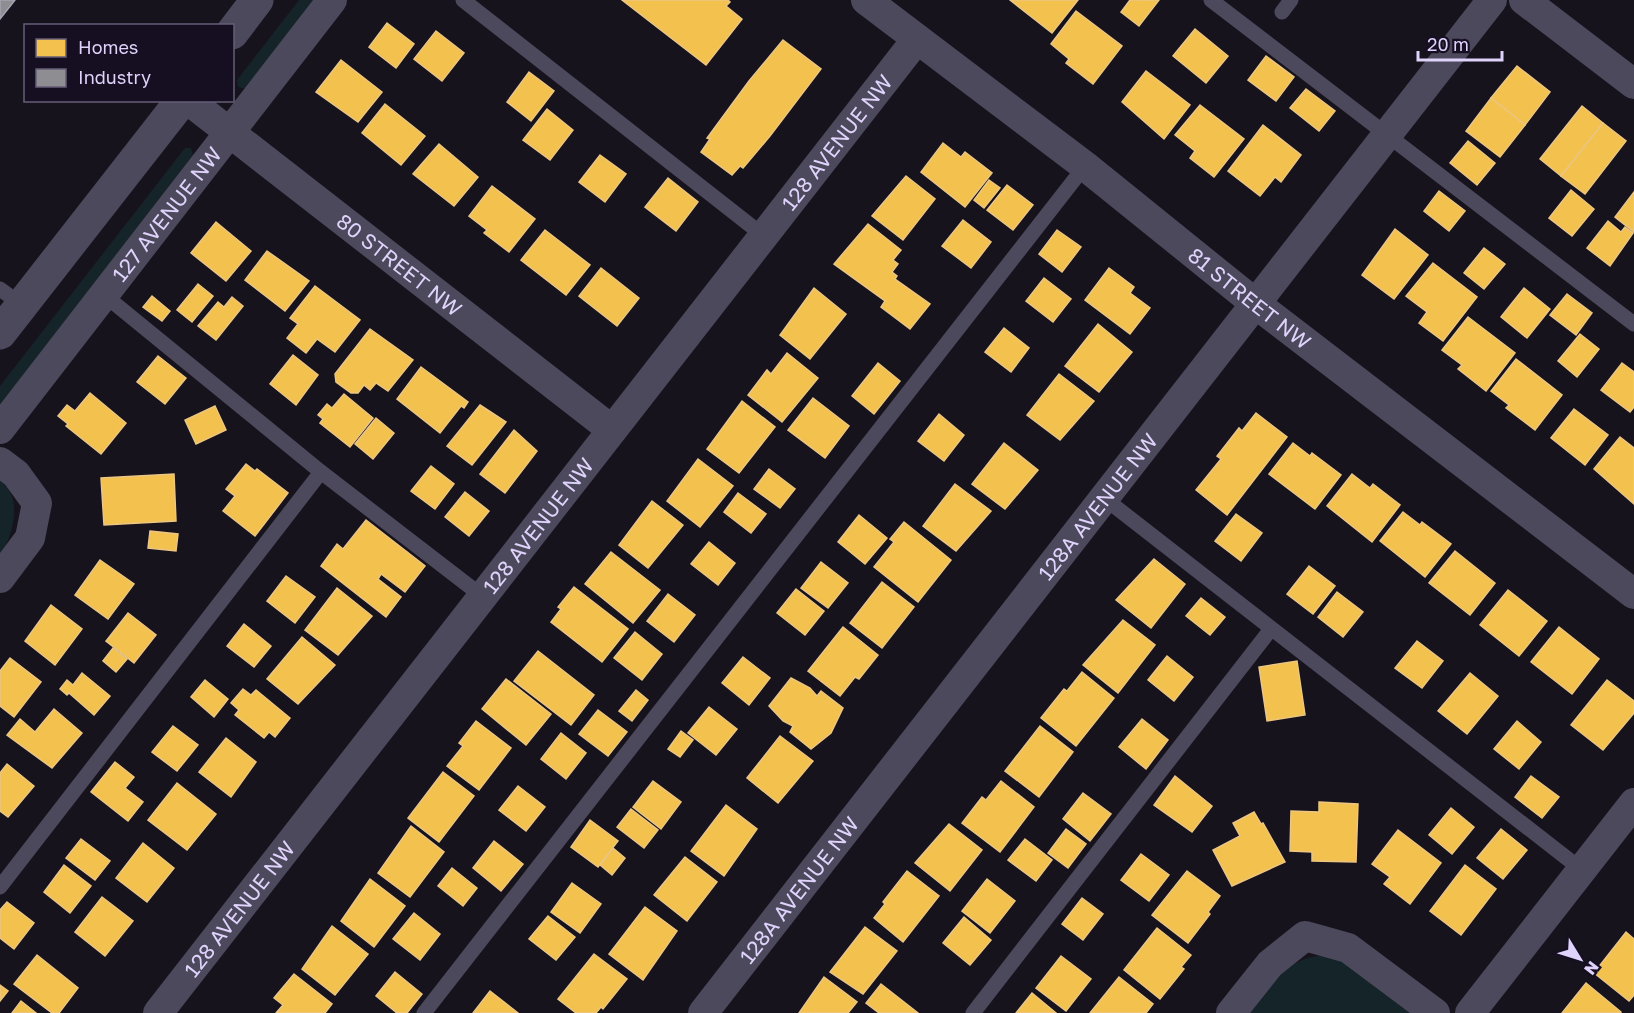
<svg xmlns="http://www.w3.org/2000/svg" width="1634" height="1013" viewBox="0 0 1634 1013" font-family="'Golos Text',sans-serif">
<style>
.green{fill:#142429}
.homes{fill:#f2c14e;stroke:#ecc682;stroke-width:1.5}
.industry{fill:#8d8d92;stroke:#a6a2b2;stroke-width:1.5}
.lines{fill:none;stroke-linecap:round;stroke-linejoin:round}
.service{stroke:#4d495d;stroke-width:15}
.minor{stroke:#4d495d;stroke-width:30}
.tertiary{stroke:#4d495d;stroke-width:33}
.labels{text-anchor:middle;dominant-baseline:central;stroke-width:6;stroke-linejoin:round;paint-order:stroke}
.street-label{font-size:21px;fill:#dfd3fb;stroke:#160f21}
</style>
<rect width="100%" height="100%" fill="#17131d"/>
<g class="green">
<path d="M299,0H315L246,89L238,87L237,80Z"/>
<path d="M185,148H191L193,155L0,406V386Z"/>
<path d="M0,480C24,498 13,535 0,556Z"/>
<path d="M1325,955L1344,960L1412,1013H1250C1273,984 1285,958 1325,955Z"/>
</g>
<g class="homes">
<path d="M622,0H728L730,2L726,6L742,19L706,65Z"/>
<path d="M1010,0H1078L1052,33Z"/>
<path d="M1130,0H1159L1139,26L1121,12Z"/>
<path d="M1076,11L1122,46L1093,84L1066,63L1069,59L1051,44Z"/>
<path d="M387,23L414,44L396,68L369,47Z"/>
<path d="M1195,29L1228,56L1206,83L1173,56Z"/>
<path d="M436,31L464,53L442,81L414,59Z"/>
<path d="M783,40L821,69L770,136L743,168L740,166L732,175L701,152L710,139L707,138L749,81Z"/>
<path d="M1266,56L1294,77L1276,101L1248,80Z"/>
<path d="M341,60L382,92L358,122L316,92Z"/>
<path d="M1517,66L1550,92L1525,125L1491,98Z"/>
<path d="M1146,71L1190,105L1164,139L1122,102Z"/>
<path d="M529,72L554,91L531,121L507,102Z"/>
<path d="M1306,89L1335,111L1319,131L1290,108Z"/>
<path d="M1491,98L1525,125L1500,157L1466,131Z"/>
<path d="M385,104L425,136L401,165L362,133Z"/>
<path d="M1200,105L1244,139L1214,177L1190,158L1195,151L1175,135Z"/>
<path d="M1582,106L1603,123L1561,176L1540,159Z"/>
<path d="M547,109L573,130L550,160L523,140Z"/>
<path d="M1603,123L1626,141L1585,194L1561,176Z"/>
<path d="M1263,125L1301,155L1281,182L1275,177L1260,196L1228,171Z"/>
<path d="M1468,141L1495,163L1477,185L1450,163Z"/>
<path d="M943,143L961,157L965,152L992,173L965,207L921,172Z"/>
<path d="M439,144L478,177L454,206L413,174Z"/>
<path d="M600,155L626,174L605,202L579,182Z"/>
<path d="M906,176L935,199L903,240L872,216Z"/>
<path d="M668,178L698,202L676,231L645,207Z"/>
<path d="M989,180L1000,188L984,208L974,200Z"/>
<path d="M1007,185L1033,205L1013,230L987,210Z"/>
<path d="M492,186L535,219L509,252L484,233L487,230L469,216Z"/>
<path d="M1571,190L1594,209L1572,236L1549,218Z"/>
<path d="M1439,191L1465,211L1449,231L1424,211Z"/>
<path d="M1634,192V232L1615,217Z"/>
<path d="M963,220L991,242L971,268L942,246Z"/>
<path d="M1608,221L1621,232L1625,227L1633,233L1610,266L1587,248Z"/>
<path d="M216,222L251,251L226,281L191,253Z"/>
<path d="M868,224L901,250L893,260L898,264L892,272L897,276L895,279L930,304L910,329L881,307L885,301L834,264Z"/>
<path d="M1395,229L1428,255L1394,299L1362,275Z"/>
<path d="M545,230L590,265L566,295L521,260Z"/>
<path d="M1057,230L1081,247L1062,272L1039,254Z"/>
<path d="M1484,248L1505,264L1484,289L1464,273Z"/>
<path d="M267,251L309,281L285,311L245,280Z"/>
<path d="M1433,263L1477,297L1443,341L1419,323L1427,312L1406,296Z"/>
<path d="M601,268L639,298L617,326L579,296Z"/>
<path d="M1109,268L1134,287L1130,293L1150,308L1130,334L1085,300Z"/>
<path d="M1044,278L1071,299L1053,322L1026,301Z"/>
<path d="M198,284L213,296L192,322L177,310Z"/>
<path d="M315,286L360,320L335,352L317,339L306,353L287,338L298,324L290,318Z"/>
<path d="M814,288L846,314L810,359L780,335Z"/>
<path d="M1524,288L1550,309L1527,338L1501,317Z"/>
<path d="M1567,294L1592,313L1576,335L1550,315Z"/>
<path d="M152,296L170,311L162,321L143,307Z"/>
<path d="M232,297L243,306L216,340L198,326L218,302L224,307Z"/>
<path d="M1468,317L1515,353L1486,391L1458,369L1462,365L1442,350Z"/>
<path d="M1098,324L1132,352L1099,392L1065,366Z"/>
<path d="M1004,328L1029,348L1011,372L985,352Z"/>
<path d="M370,329L413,360L388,391L376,383L370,390L364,385L358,393H351L336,382L335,374Z"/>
<path d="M1580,334L1599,349L1577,377L1558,361Z"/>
<path d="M787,353L818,378L782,422L748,395L767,370L771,374Z"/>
<path d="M293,355L318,375L296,405L270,384Z"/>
<path d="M158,356L186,378L165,404L137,382Z"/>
<path d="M1516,359L1562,395L1535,430L1506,408L1509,405L1491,391Z"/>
<path d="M878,363L900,381L874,414L852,396Z"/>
<path d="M1622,363L1634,372V407L1630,412L1601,390Z"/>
<path d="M421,367L468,402L464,408L461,406L440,433L397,399Z"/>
<path d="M1059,374L1094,401L1060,440L1027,415Z"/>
<path d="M90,393L126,423L101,454L66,426L68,424L58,416L67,405L75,411Z"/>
<path d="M344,394L373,418L350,447L320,423L323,419L318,415L327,404L332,408Z"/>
<path d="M813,398L849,426L825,458L788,430Z"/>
<path d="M742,401L775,427L739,473L707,449Z"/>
<path d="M480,405L506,422L472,465L447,446Z"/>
<path d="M215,406L226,430L196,444L185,420Z"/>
<path d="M1574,409L1608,435L1585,465L1551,438Z"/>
<path d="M1256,413L1287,437L1227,515L1196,490L1221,459L1217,456L1239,428L1242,431Z"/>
<path d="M939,414L964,435L944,461L918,441Z"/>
<path d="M376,418L394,433L373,459L355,444Z"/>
<path d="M514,430L537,451L505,493L480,474Z"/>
<path d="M1620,437L1634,448V504L1594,469Z"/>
<path d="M1004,443L1038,470L1005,509L972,484Z"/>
<path d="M1293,443L1310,456L1312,453L1341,475L1315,509L1269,474Z"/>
<path d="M698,459L733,486L700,527L667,501Z"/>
<path d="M246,464L255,471L257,469L288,493L255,536L223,511L235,496L226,489Z"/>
<path d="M431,466L454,484L435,509L411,491Z"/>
<path d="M769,469L795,489L780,508L754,489Z"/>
<path d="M174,474L176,521L104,525L101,478Z"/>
<path d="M1352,474L1370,488L1373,484L1400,505L1372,542L1327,506Z"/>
<path d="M955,484L991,511L956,551L923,526Z"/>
<path d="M465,492L489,511L469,536L445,517Z"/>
<path d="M738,493L766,514L751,533L724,512Z"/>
<path d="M652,501L683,525L648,568L619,545Z"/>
<path d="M1403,512L1420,525L1422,522L1451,544L1425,577L1380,541Z"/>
<path d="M1236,514L1262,533L1241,561L1215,541Z"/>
<path d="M859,515L887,538L865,564L838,542Z"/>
<path d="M366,520L425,566L405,592L381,574L378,579L401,597L386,617L321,566L337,544L343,549Z"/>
<path d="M904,522L951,560L918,602L874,567L894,542L890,539Z"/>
<path d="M150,531L178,534L176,551L148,548Z"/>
<path d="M709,542L735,563L718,585L691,564Z"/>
<path d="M1455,551L1495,583L1470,615L1429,583Z"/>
<path d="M611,552L660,590L633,623L585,584Z"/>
<path d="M1154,559L1185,584L1151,628L1116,600Z"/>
<path d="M100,560L134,584L108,619L75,595Z"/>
<path d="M821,562L848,583L828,608L801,588Z"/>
<path d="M1309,566L1335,586L1313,614L1287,594Z"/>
<path d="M286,576L315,597L295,623L267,601Z"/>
<path d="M882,582L914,607L882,648L850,623Z"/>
<path d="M574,587L628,629L602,662L551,622L561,609L558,607Z"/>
<path d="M337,588L372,616L338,655L305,630Z"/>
<path d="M796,589L824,611L805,635L777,613Z"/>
<path d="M1508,590L1547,621L1519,656L1480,625Z"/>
<path d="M1337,592L1363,612L1343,637L1318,617Z"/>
<path d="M668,594L695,615L674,642L647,621Z"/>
<path d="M1201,598L1225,617L1210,635L1186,616Z"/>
<path d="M51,605L82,629L55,665L25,641Z"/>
<path d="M128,613L156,635L134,663L106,641Z"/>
<path d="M1123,620L1155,645L1118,693L1083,665Z"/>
<path d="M244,624L271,646L254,667L227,646Z"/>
<path d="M843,627L878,655L859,679L855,677L840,696L808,671Z"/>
<path d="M1559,627L1599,659L1572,694L1531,662Z"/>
<path d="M635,632L662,654L642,680L614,658Z"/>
<path d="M302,637L335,665L298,704L267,679Z"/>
<path d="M1417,641L1443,661L1422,688L1395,668Z"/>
<path d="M113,648L127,659L116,672L103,661Z"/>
<path d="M538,651L594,695L571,725L514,681Z"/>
<path d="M1167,656L1193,677L1174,701L1148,680Z"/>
<path d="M743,657L770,678L749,705L722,683Z"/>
<path d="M10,658L41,682L14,717L0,706V671Z"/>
<path d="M1297,661L1305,715L1267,721L1259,667Z"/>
<path d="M1082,672L1114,698L1076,746L1041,718L1064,689L1067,691Z"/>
<path d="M82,673L110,696L94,715L69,693L67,695L60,689L67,680L73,685Z"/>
<path d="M1470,673L1498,696L1467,734L1438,711Z"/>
<path d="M791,678L810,688L817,696L821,691L843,708L831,733L811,749L790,732L793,726L783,721L769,706Z"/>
<path d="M506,679L551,714L526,745L482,709Z"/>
<path d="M205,680L228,699L214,717L191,697Z"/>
<path d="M1607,680L1634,701V713L1603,750L1571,725Z"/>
<path d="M243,689L251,695L256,690L290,718L275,737L269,732L264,738L235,715L239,710L231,703Z"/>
<path d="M636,690L648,700L632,721L619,711Z"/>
<path d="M709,707L737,729L716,755L688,733Z"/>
<path d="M54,709L82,733L52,768L7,735L20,719L35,732Z"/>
<path d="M598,710L627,732L608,756L579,734Z"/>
<path d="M1142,719L1168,740L1146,769L1119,747Z"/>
<path d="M476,721L511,748L479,790L447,766L463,746L459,743Z"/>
<path d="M1517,721L1541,742L1519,769L1494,749Z"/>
<path d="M173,726L198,745L177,771L152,752Z"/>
<path d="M1040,726L1073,752L1039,797L1005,771Z"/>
<path d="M681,731L693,740L680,757L668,749Z"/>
<path d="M561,733L586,753L566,779L541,759Z"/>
<path d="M780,736L813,761L778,803L747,778Z"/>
<path d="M226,738L256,762L231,797L199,772Z"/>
<path d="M115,762L134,777L125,788L143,802L128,821L91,792Z"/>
<path d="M7,764L34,786L8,817L0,811V773Z"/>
<path d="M443,772L474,796L439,842L408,818Z"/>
<path d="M1175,776L1212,806L1192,832L1154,805Z"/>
<path d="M1531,776L1559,797L1542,818L1515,797Z"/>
<path d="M653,781L681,802L661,829L633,807Z"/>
<path d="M1001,781L1034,807L1000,852L962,823L982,797L986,800Z"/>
<path d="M177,783L216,814L187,850L148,820Z"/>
<path d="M518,786L545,807L526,831L499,810Z"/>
<path d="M1083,793L1111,814L1090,841L1063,819Z"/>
<path d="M1319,802L1358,804L1356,862L1312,861V852L1290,851L1291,811L1319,812Z"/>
<path d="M726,805L757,829L724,876L691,851Z"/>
<path d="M1451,808L1474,827L1452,854L1429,835Z"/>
<path d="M631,809L658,830L644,848L617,827Z"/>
<path d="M1254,812L1261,824L1263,823L1285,862L1232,886L1213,850L1240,836L1233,823Z"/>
<path d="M590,820L618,841L598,867L571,847Z"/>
<path d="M949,824L982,850L950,891L915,863Z"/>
<path d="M411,826L444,852L410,897L378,873Z"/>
<path d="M1066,829L1086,844L1068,868L1048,853Z"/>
<path d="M1501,829L1527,850L1503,879L1477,858Z"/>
<path d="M1398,830L1441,863L1410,904L1384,884L1390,877L1372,864Z"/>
<path d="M81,839L110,861L95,880L66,858Z"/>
<path d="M1025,839L1052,860L1036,881L1008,860Z"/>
<path d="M494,841L523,864L501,891L473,868Z"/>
<path d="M143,843L174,868L147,902L116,878Z"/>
<path d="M613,848L625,858L612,875L600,865Z"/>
<path d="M1141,854L1169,875L1149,901L1121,880Z"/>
<path d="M685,857L717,882L687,921L654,895Z"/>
<path d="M64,865L91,886L70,913L44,892Z"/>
<path d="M1465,865L1496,889L1461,935L1430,911Z"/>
<path d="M452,868L477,888L463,906L438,886Z"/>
<path d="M907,871L939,896L903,942L874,918L885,904L883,902Z"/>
<path d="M1187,871L1220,896L1208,912L1210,914L1188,943L1152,915Z"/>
<path d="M370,879L405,906L374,947L341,921Z"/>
<path d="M987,879L1015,901L990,933L962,911Z"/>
<path d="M572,883L601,904L580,933L551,912Z"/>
<path d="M102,897L133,921L105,956L75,932Z"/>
<path d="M1082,898L1103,914L1083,940L1062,924Z"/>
<path d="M7,902L34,923L14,949L0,938V910Z"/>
<path d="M645,907L677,931L643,980L609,954Z"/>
<path d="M414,913L440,934L420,960L393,939Z"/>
<path d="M548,916L575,937L556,960L529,939Z"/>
<path d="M964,917L991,940L970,965L943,943Z"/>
<path d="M332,926L368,954L335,995L302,969Z"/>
<path d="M865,927L897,951L863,994L830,972Z"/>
<path d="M1157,928L1191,955L1181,967L1184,969L1160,999L1124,970Z"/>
<path d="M1626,932L1634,939V995L1629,1001L1594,973Z"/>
<path d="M594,954L627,979L603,1009L601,1007L596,1013H576L558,999Z"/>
<path d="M37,955L78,988L59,1013H52L14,984Z"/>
<path d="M1061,956L1091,979L1066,1011L1036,988Z"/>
<path d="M395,972L422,994L407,1013H397L376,996Z"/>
<path d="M294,974L332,1004L325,1013H276L283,1005L274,998Z"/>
<path d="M824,977L857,1002L848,1013H799Z"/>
<path d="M1119,977L1153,1004L1146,1013H1090Z"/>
<path d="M1586,983L1621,1012L1620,1013H1562Z"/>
<path d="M881,984L918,1013H879L866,1003Z"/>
<path d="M0,985L8,991L0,1001Z"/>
<path d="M490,991L518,1013H473Z"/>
<path d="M1032,993L1056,1013H1016Z"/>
<path d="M21,1001L36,1013H12Z"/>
</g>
<path class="industry" d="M0,0H15L0,19Z"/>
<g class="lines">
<g class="service">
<path d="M463,0L764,236"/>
<path d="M1211,0L1634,324"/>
<path d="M1282,12L1291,0"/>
<path d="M0,289L22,305"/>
<path d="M321,472L482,596"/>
<path d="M1104,498L1582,870"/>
<path d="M0,887L321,472L103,294"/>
<path d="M424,1013L1085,166"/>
<path d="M973,1013L1271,629"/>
</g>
<g class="minor">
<path id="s1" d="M866,0L1085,166L1256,304L1634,594"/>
<path d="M1524,0L1634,84"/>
<path id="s2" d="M188,100L612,430"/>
<path id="s3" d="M0,429L332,0"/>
<path d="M0,462L16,474L37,503L30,538L0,578"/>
<path id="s4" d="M158,1013L917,39"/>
<path id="s5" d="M703,1013L1492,0"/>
<path d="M1231,1013L1270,964L1305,936L1348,948L1435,1013"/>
<path d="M1470,1013L1634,803"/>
</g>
<g class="tertiary">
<path d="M232,33L257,0"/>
<path d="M0,333L182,100"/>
</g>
</g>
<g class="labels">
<g class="street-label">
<text stroke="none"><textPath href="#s4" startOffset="1104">128 AVENUE NW</textPath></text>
<text stroke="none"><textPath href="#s3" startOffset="272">127 AVENUE NW</textPath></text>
<text stroke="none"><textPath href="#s2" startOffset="268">80 STREET NW</textPath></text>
<text stroke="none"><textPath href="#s1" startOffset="486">81 STREET NW</textPath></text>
<text stroke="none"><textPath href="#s5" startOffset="642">128A AVENUE NW</textPath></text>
<text stroke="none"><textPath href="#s4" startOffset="618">128 AVENUE NW</textPath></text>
<text stroke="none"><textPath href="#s5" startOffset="156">128A AVENUE NW</textPath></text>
<text stroke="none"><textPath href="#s4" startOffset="132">128 AVENUE NW</textPath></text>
</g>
</g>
<rect x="24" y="24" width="210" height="78" fill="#160f21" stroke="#665d78" stroke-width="1.5"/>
<rect x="36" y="39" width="30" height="18" fill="#f2c14e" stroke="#665d78" stroke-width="1.5"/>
<text x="78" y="54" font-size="18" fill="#dfd3fb">Homes</text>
<rect x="36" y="69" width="30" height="18" fill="#8d8d92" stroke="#665d78" stroke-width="1.5"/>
<text x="78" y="84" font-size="18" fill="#dfd3fb">Industry</text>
<g transform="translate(1580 959) rotate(128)" stroke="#160f21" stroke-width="4.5" paint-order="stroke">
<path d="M0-4.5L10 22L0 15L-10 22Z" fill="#dfd3fb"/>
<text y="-9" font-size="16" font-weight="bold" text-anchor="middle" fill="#dfd3fb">N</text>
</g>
<path d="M1418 51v9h84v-9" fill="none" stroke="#dfd3fb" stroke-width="3"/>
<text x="1427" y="51" font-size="18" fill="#dfd3fb" stroke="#160f21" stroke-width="4.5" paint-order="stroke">20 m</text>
</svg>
